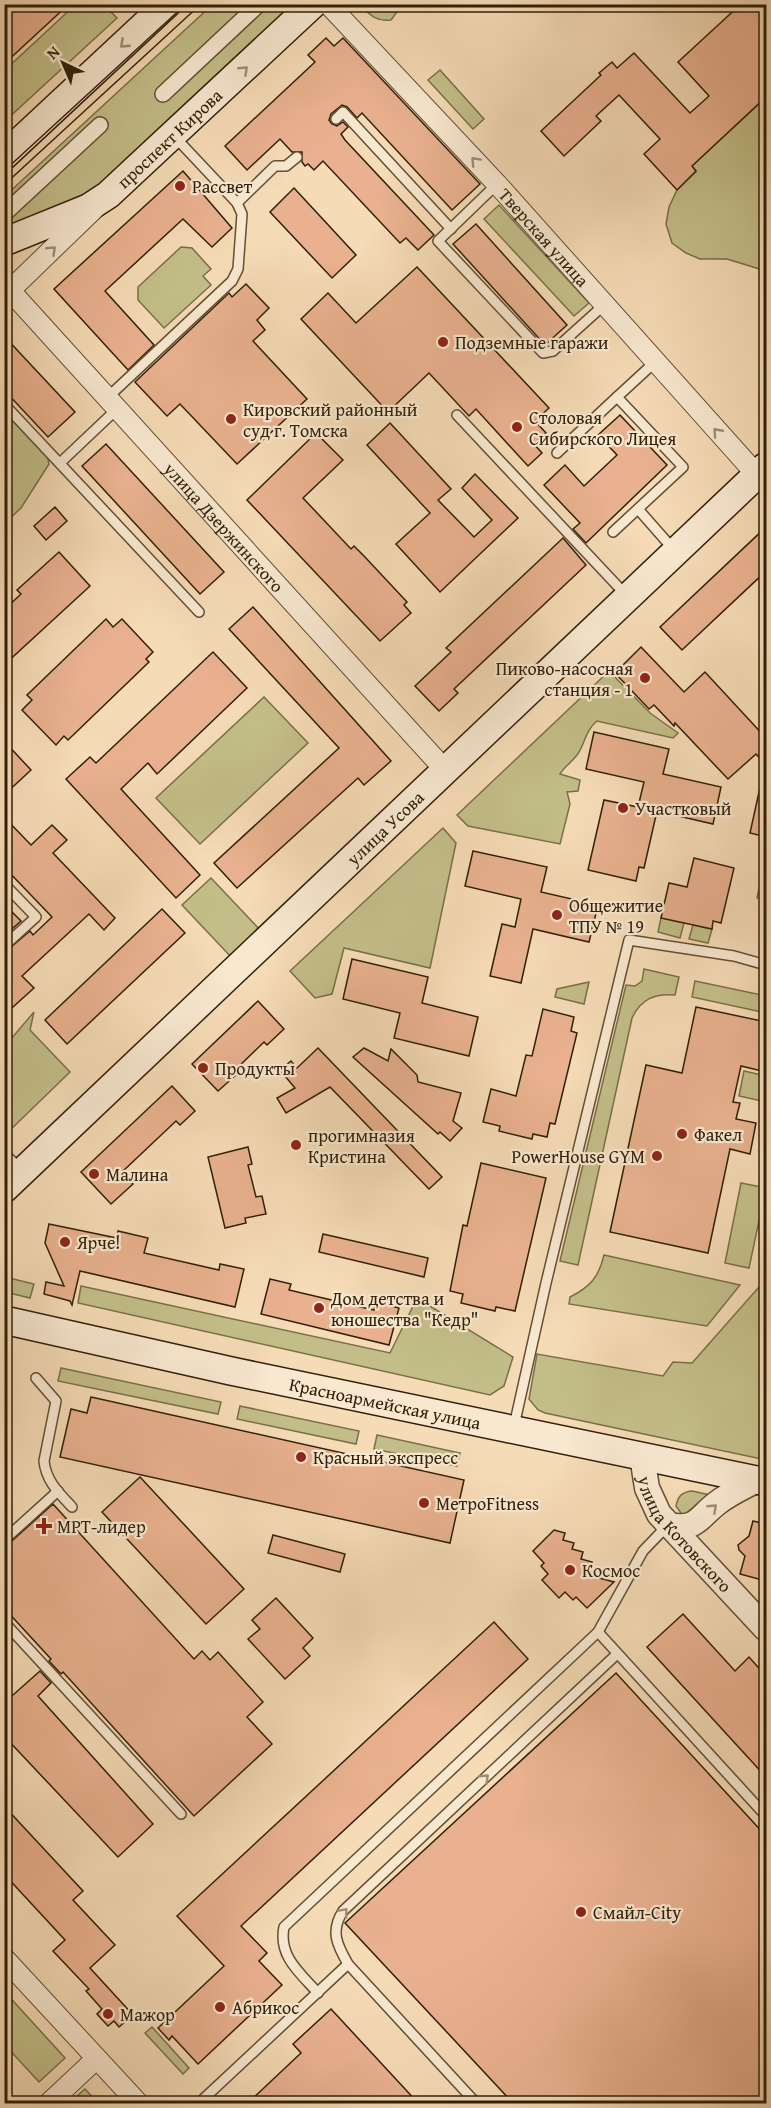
<svg xmlns="http://www.w3.org/2000/svg" width="771" height="2108" viewBox="0 0 771 2108" font-family="'Gentium Book Plus',serif">
<style>
.green{fill:#c3be89;stroke:#7a6f49;stroke-width:1.5}
.building{fill:#e9b18f;stroke:#312009;stroke-width:1.5}
.lines{fill:none;stroke-linecap:round;stroke-linejoin:round}
.service-casing{stroke:#624f34;stroke-width:12}
.pedestrian-casing{stroke:#624f34;stroke-width:18}
.minor-casing{stroke:#624f34;stroke-width:22}
.tertiary-casing{stroke:#624f34;stroke-width:27}
.secondary-casing{stroke:#312009;stroke-width:30}
.service{stroke:#f8e8d0;stroke-width:9}
.pedestrian{stroke:#f8e8d0;stroke-width:15}
.minor{stroke:#f8e8d0;stroke-width:20}
.tertiary{stroke:#f8e8d0;stroke-width:24}
.secondary{stroke:#f8e8d0;stroke-width:27}
.tram{stroke:#312009;stroke-width:1.5}
.oneway{stroke:#9e8e76}
.poi-dot{fill:#8f2418;stroke:#f8e8d0;stroke-width:2}
.labels{text-anchor:middle;dominant-baseline:central;stroke-width:4.5;stroke-linejoin:round;paint-order:stroke}
.street-label{font-size:18px;fill:#312009;stroke:#f8e8d0}
.poi-label{font-size:18px;fill:#312009;stroke:#f8e8d0;text-anchor:start}
</style>
<rect width="100%" height="100%" fill="#f5dbb6"/>
<filter id="stains"><feTurbulence type="fractalNoise" baseFrequency=".00333" numOctaves="4"/><feColorMatrix values="0 0 0 0 .2 0 0 0 0 .09 0 0 0 0 .02 0 0 0 .5 -.17"/></filter>
<radialGradient id="worn" r=".72"><stop offset=".6" stop-color="#630" stop-opacity="0"/><stop offset="1" stop-color="#630" stop-opacity=".3"/></radialGradient>
<g class="green">
<path d="M76,4L104,5L117,18L5,121V70Z"/>
<path d="M212,5H297L102,187L5,229V196Z"/>
<path d="M360,5H402L391,20C376,22 370,15 360,5Z"/>
<path d="M440,70L484,119L473,129L428,80Z"/>
<path d="M766,97V271L727,259H700L686,253L672,243L666,224L669,207L677,190L696,172L692,166Z"/>
<path d="M499,205L589,303L574,316L484,219Z"/>
<path d="M181,247L192,248L211,269L203,276L211,285L164,328L138,300V287Z"/>
<path d="M5,412L47,455L49,464L21,508L5,523Z"/>
<path d="M609,671L650,713L678,733L673,738L597,721C585,731 585,744 577,755C571,763 565,766 560,774L580,780L578,791L567,792L570,804L560,844L468,826L457,815Z"/>
<path d="M264,697L308,743L200,844L156,798Z"/>
<path d="M443,828L456,843L430,968L344,948L332,994L315,998L290,971Z"/>
<path d="M766,856V900L757,898Z"/>
<path d="M211,878L261,931L232,958L182,905Z"/>
<path d="M661,918L684,923L680,938L658,932Z"/>
<path d="M693,925L712,929L708,943L689,939Z"/>
<path d="M644,969L679,977L675,995C655,993 641,999 632,1018L578,1265L560,1261L626,985L635,986L642,981Z"/>
<path d="M695,981L766,996V1013L692,997Z"/>
<path d="M589,982L584,1004L555,997L557,989Z"/>
<path d="M34,1012L30,1030L70,1072L5,1135V1046Z"/>
<path d="M744,1071L766,1076V1102L739,1096Z"/>
<path d="M741,1183L766,1188L749,1268L725,1263Z"/>
<path d="M604,1255L740,1285L707,1326L569,1304L570,1297C590,1287 599,1277 604,1255Z"/>
<path d="M5,1277L34,1284L30,1298L5,1292Z"/>
<path d="M766,1279V1460L545,1413L538,1410L529,1399L537,1354L663,1376L673,1362L692,1363Z"/>
<path d="M81,1286L390,1353L417,1298L513,1357L504,1386L490,1395L78,1303Z"/>
<path d="M61,1368L221,1402L218,1414L58,1381Z"/>
<path d="M240,1406L359,1431L356,1444L237,1419Z"/>
<path d="M377,1435L460,1453L457,1466L374,1449Z"/>
<path d="M692,1491L715,1496L698,1515L683,1516L676,1506C678,1496 682,1492 692,1491Z"/>
<path d="M5,1992L65,2058L39,2082L5,2045Z"/>
<path d="M152,2027L189,2068L183,2074L145,2033Z"/>
<path d="M85,2089L98,2103H69Z"/>
</g>
<g class="building">
<path d="M21,4H69L4,64V20Z"/>
<path d="M741,4H766V97L692,166L696,171L677,190L644,154L660,139L619,95L596,116L601,121L564,156L541,131L601,75L599,73L612,62L617,68L634,53L690,113L709,96L678,62Z"/>
<path d="M326,38L334,46L343,38L480,184L452,210L362,113L357,118L347,107L342,105L331,114L329,120L332,124L337,126L343,122L348,127L341,134L345,140L434,235L418,250L406,238L400,243L323,161L314,170L308,164L305,166L302,162V152H292L280,139L247,170L225,146L315,62L308,55Z"/>
<path d="M183,171L232,228L212,247L183,219L105,291L154,345L128,370L54,289Z"/>
<path d="M294,188L356,255L332,278L270,212Z"/>
<path d="M476,224L567,325L545,345L453,244Z"/>
<path d="M417,267L549,408L535,421L546,433L534,444L542,453L528,466L476,409L469,416L429,373L388,412L301,319L328,293L356,323Z"/>
<path d="M246,284L269,308L257,320L265,330L253,341L307,399L237,464L180,404L167,416L135,382L229,293L232,297Z"/>
<path d="M4,336L75,412L48,437L4,390Z"/>
<path d="M620,415L667,465L586,543L573,529L580,523L544,485L565,465L584,486L617,455L598,435Z"/>
<path d="M390,423L451,489L438,500L474,537L492,520L462,488L475,474L518,518L440,592L396,544L430,513L367,445Z"/>
<path d="M316,433L343,460L303,498L351,549L354,546L364,556L407,602L404,605L411,613L380,641L247,500Z"/>
<path d="M106,444L224,572L200,594L82,466Z"/>
<path d="M55,507L67,521L46,540L34,526Z"/>
<path d="M766,527V571L682,650L660,627Z"/>
<path d="M563,538L586,565L454,689L458,693L439,711L415,686L451,652L446,648Z"/>
<path d="M59,552L90,586L4,665V610L21,594L17,590Z"/>
<path d="M253,607L391,761L364,785L358,778L237,888L214,863L339,748L229,629Z"/>
<path d="M106,619L113,627L122,619L153,652L146,659L149,662L68,740L64,736L56,745L22,710L32,700L27,695Z"/>
<path d="M641,647L684,692L705,672L766,738V765L756,754L728,779L675,723L674,726L654,705L649,709L615,673Z"/>
<path d="M213,652L247,688L157,774L148,763L121,789L200,875L176,898L66,779L90,757L96,763Z"/>
<path d="M594,732L669,749L663,774L721,787L713,824L657,811L644,868L639,867L636,881L588,870L604,800L638,807L644,782L586,769Z"/>
<path d="M4,741L31,770L4,795Z"/>
<path d="M761,783H766V837L750,833Z"/>
<path d="M4,817L31,845L52,825L67,840L53,853L115,918L104,930L89,914L22,976L34,988L4,1015V953L30,931L33,935L52,917L4,867Z"/>
<path d="M473,851L547,867L541,892L598,905L589,942L533,929L521,983L490,976L502,924L515,927L521,899L465,886Z"/>
<path d="M694,858L734,868L721,923L713,921L712,929L661,918L669,883L687,887Z"/>
<path d="M4,904L21,921L4,936Z"/>
<path d="M162,909L185,933L67,1044L45,1020Z"/>
<path d="M352,959L428,977L422,1003L478,1017L469,1056L394,1038L400,1013L343,999Z"/>
<path d="M258,1001L284,1029L267,1045L264,1042L233,1072L236,1075L218,1091L192,1064Z"/>
<path d="M696,1007L766,1022V1072L741,1066L733,1102L740,1103L736,1119L756,1123L750,1154L730,1149L708,1253L610,1232L646,1065L682,1073Z"/>
<path d="M543,1009L574,1017L571,1031L577,1033L555,1124L550,1123L547,1137L533,1134L532,1139L499,1131L500,1126L483,1122L491,1089L516,1096L526,1055L532,1056Z"/>
<path d="M318,1048L442,1177L429,1189L330,1087L286,1113L277,1098L295,1088L280,1070L291,1061L297,1068Z"/>
<path d="M364,1048L388,1061L391,1049L417,1075L418,1082L461,1093L453,1121L462,1128L450,1141L440,1132L438,1134L353,1057Z"/>
<path d="M172,1086L195,1111L180,1125L176,1121L122,1172L133,1184L111,1204L81,1172Z"/>
<path d="M248,1147L252,1164L248,1165L256,1197L262,1196L266,1214L245,1218L246,1223L225,1228L208,1157Z"/>
<path d="M481,1163L546,1178L515,1311L496,1307L495,1311L461,1303L463,1294L450,1291L463,1225L467,1226Z"/>
<path d="M49,1224L117,1238L118,1231L148,1238L144,1253L219,1270L220,1264L244,1269L235,1307L80,1271L72,1305L70,1301L44,1294L46,1282L64,1286L45,1243Z"/>
<path d="M323,1234L428,1258L424,1277L319,1252Z"/>
<path d="M270,1279L291,1284L289,1290L374,1310L376,1302L399,1308L389,1345L261,1314Z"/>
<path d="M91,1397L464,1480L450,1543L60,1457L71,1409L87,1413Z"/>
<path d="M140,1477L244,1589L206,1624L102,1512Z"/>
<path d="M53,1504L194,1659L202,1651L210,1660L218,1652L263,1702L247,1717L272,1744L194,1816L63,1672L61,1674L49,1661L51,1659L4,1608V1548Z"/>
<path d="M753,1521L766,1524V1581L740,1574L745,1556L739,1550L738,1545L749,1536Z"/>
<path d="M554,1530L565,1533L563,1540L574,1543L572,1549L583,1552L581,1559L592,1562L590,1568L601,1571L599,1578L614,1582L587,1608L576,1597L573,1600L565,1592L559,1598L542,1580L548,1574L541,1566L544,1563L533,1551Z"/>
<path d="M273,1535L345,1554L340,1572L268,1553Z"/>
<path d="M276,1598L313,1638L303,1648L310,1656L285,1679L248,1639L260,1629L252,1620Z"/>
<path d="M683,1614L735,1671L749,1657L766,1676V1777L647,1647Z"/>
<path d="M494,1622L528,1659L241,1926L267,1953L259,1961L282,1985L198,2064L172,2036L169,2040L158,2028L224,1966L177,1916Z"/>
<path d="M40,1671L51,1683L38,1696L153,1824L118,1857L4,1736V1703Z"/>
<path d="M616,1673L766,1836V2103H513L345,1923Z"/>
<path d="M4,1806L83,1891L73,1900L115,1945L90,1968L133,2015L119,2027L114,2021L108,2026L97,2014L102,2009L86,1991L89,1989L53,1951L65,1940L4,1874Z"/>
<path d="M331,2009L418,2103H248L301,2053L293,2044Z"/>
</g>
<g class="lines">
<defs>
<g id="service">
<path d="M336,119L343,112L451,229"/>
<path d="M497,184L438,241L543,353L553,351L604,305"/>
<path d="M237,203L275,166H286L297,157"/>
<path d="M617,397L655,362"/>
<path d="M107,398L232,281L238,269L242,214L237,203L175,137"/>
<path d="M4,404L199,612"/>
<path d="M457,415L626,595"/>
<path d="M557,453L617,397L683,467L613,532"/>
<path d="M61,462L117,409"/>
<path d="M638,509L674,550"/>
<path d="M4,884L36,917L4,946"/>
<path d="M4,1153L21,1170"/>
<path d="M36,1378L56,1401L44,1461C46,1481 59,1493 72,1507"/>
<path d="M514,1426L546,1283L629,940L734,956L766,965"/>
<path d="M4,1540L58,1491"/>
<path d="M4,1622L181,1814"/>
<path d="M598,1632L766,1816"/>
<path d="M318,1993C300,1973 278,1956 284,1927L598,1632L643,1551L667,1526"/>
<path d="M198,2104L348,1964"/>
<path d="M477,2104L348,1964C337,1945 330,1931 343,1911L617,1654"/>
</g>
<g id="pedestrian">
<path d="M163,94L259,4"/>
<path d="M4,214L100,125"/>
</g>
<g id="minor">
<path id="s1" d="M328,4L497,184L757,475"/>
<path id="s2" d="M4,284L445,770"/>
<path d="M4,296L94,209"/>
<path d="M4,1958L139,2104"/>
<path d="M48,2104L96,2059"/>
</g>
<g id="tertiary">
<path id="s3" d="M642,1456L647,1488L659,1514L766,1629"/>
<path d="M668,1525C697,1530 697,1519 716,1504C728,1494 744,1487 757,1480"/>
</g>
<g id="secondary">
<path d="M4,156L167,4"/>
<path id="s4" d="M4,242L88,208L108,195L313,4"/>
<path id="s5" d="M4,1189L766,466"/>
<path id="s6" d="M4,1320L231,1371L766,1482"/>
</g>
</defs>
<use href="#service" class="service-casing"/>
<use href="#pedestrian" class="pedestrian-casing"/>
<use href="#minor" class="minor-casing"/>
<use href="#tertiary" class="tertiary-casing"/>
<use href="#secondary" class="secondary-casing"/>
<use href="#service" class="service"/>
<use href="#pedestrian" class="pedestrian"/>
<use href="#minor" class="minor"/>
<use href="#tertiary" class="tertiary"/>
<use href="#secondary" class="secondary"/>
<g class="tram">
<path d="M4,171L186,4"/>
<path d="M4,185L201,4"/>
</g>
</g>
<defs><path id="oneway-chevron" d="M-2-3.5L2.5 0L-2 3.5" fill="none" stroke-width="1.6" stroke-linecap="round" stroke-linejoin="round" transform="scale(1.5)"/></defs>
<g class="oneway">
<use href="#oneway-chevron" transform="translate(124 44) rotate(137)"/>
<use href="#oneway-chevron" transform="translate(244 70) rotate(-43)"/>
<use href="#oneway-chevron" transform="translate(475 161) rotate(-133)"/>
<use href="#oneway-chevron" transform="translate(52 250) rotate(-44)"/>
<use href="#oneway-chevron" transform="translate(717 432) rotate(-132)"/>
<use href="#oneway-chevron" transform="translate(713 1508) rotate(-43)"/>
<use href="#oneway-chevron" transform="translate(485 1778) rotate(-43)"/>
<use href="#oneway-chevron" transform="translate(344 1912) rotate(-50)"/>
</g>
<g class="poi-dot">
<circle cx="180" cy="186" r="6"/>
<circle cx="443" cy="342" r="6"/>
<circle cx="231" cy="419" r="6"/>
<circle cx="517" cy="427" r="6"/>
<circle cx="645" cy="678" r="6"/>
<circle cx="623" cy="808" r="6"/>
<circle cx="557" cy="915" r="6"/>
<circle cx="203" cy="1068" r="6"/>
<circle cx="682" cy="1134" r="6"/>
<circle cx="296" cy="1145" r="6"/>
<circle cx="657" cy="1156" r="6"/>
<circle cx="94" cy="1174" r="6"/>
<circle cx="65" cy="1242" r="6"/>
<circle cx="319" cy="1308" r="6"/>
<circle cx="301" cy="1457" r="6"/>
<circle cx="424" cy="1503" r="6"/>
<path d="M41 1517h6v6h6v6h-6v6h-6v-6h-6v-6h6z"/>
<circle cx="570" cy="1570" r="6"/>
<circle cx="581" cy="1912" r="6"/>
<circle cx="220" cy="2007" r="6"/>
<circle cx="108" cy="2014" r="6"/>
</g>
<g class="labels">
<g class="street-label">
<text stroke="none"><textPath href="#s4" startOffset="198">проспект Кирова</textPath></text>
<text stroke="none"><textPath href="#s1" startOffset="318">Тверская улица</textPath></text>
<text stroke="none"><textPath href="#s2" startOffset="328">улица Дзержинского</textPath></text>
<text stroke="none"><textPath href="#s5" startOffset="525">улица Усова</textPath></text>
<text stroke="none"><textPath href="#s6" startOffset="390">Красноармейская улица</textPath></text>
<text stroke="none"><textPath href="#s3" startOffset="92">улица Котовского</textPath></text>
</g>
<g class="poi-label">
<text x="192" y="186">Рассвет</text>
<text x="455" y="342">Подземные гаражи</text>
<text x="243" y="409">Кировский районный<tspan x="243" dy="21">суд г. Томска</tspan></text>
<text x="529" y="417">Столовая<tspan x="529" dy="21">Сибирского Лицея</tspan></text>
<text x="633" y="668" text-anchor="end">Пиково-насосная<tspan x="633" dy="21">станция - 1</tspan></text>
<text x="635" y="808">Участковый</text>
<text x="569" y="905">Общежитие<tspan x="569" dy="21">ТПУ № 19</tspan></text>
<text x="215" y="1068">Продукты</text>
<text x="694" y="1134">Факел</text>
<text x="308" y="1135">прогимназия<tspan x="308" dy="21">Кристина</tspan></text>
<text x="645" y="1156" text-anchor="end">PowerHouse GYM</text>
<text x="106" y="1174">Малина</text>
<text x="77" y="1242">Ярче!</text>
<text x="331" y="1298">Дом детства и<tspan x="331" dy="21">юношества "Кедр"</tspan></text>
<text x="313" y="1457">Красный экспресс</text>
<text x="436" y="1503">МетроFitness</text>
<text x="57" y="1526">МРТ-лидер</text>
<text x="582" y="1570">Космос</text>
<text x="593" y="1912">Смайл-City</text>
<text x="232" y="2007">Абрикос</text>
<text x="120" y="2014">Мажор</text>
</g>
</g>
<rect width="771" height="2108" fill="none" stroke="#f5dbb6" stroke-width="24"/>
<rect x="6" y="6" width="759" height="2096" fill="none" stroke="#312009" stroke-width="3"/>
<rect x="12" y="12" width="747" height="2084" fill="none" stroke="#312009" stroke-width="1.5"/>
<g transform="translate(63 63) rotate(316)" stroke="#f8e8d0" stroke-width="4.5" paint-order="stroke">
<path d="M0-4.5L10 22L0 15L-10 22Z" fill="#312009"/>
<text y="-9" font-size="16" font-weight="bold" text-anchor="middle" fill="#312009">N</text>
</g>
<rect width="100%" height="100%" filter="url(#stains)"/>
<rect width="100%" height="100%" fill="url(#worn)"/>
</svg>
